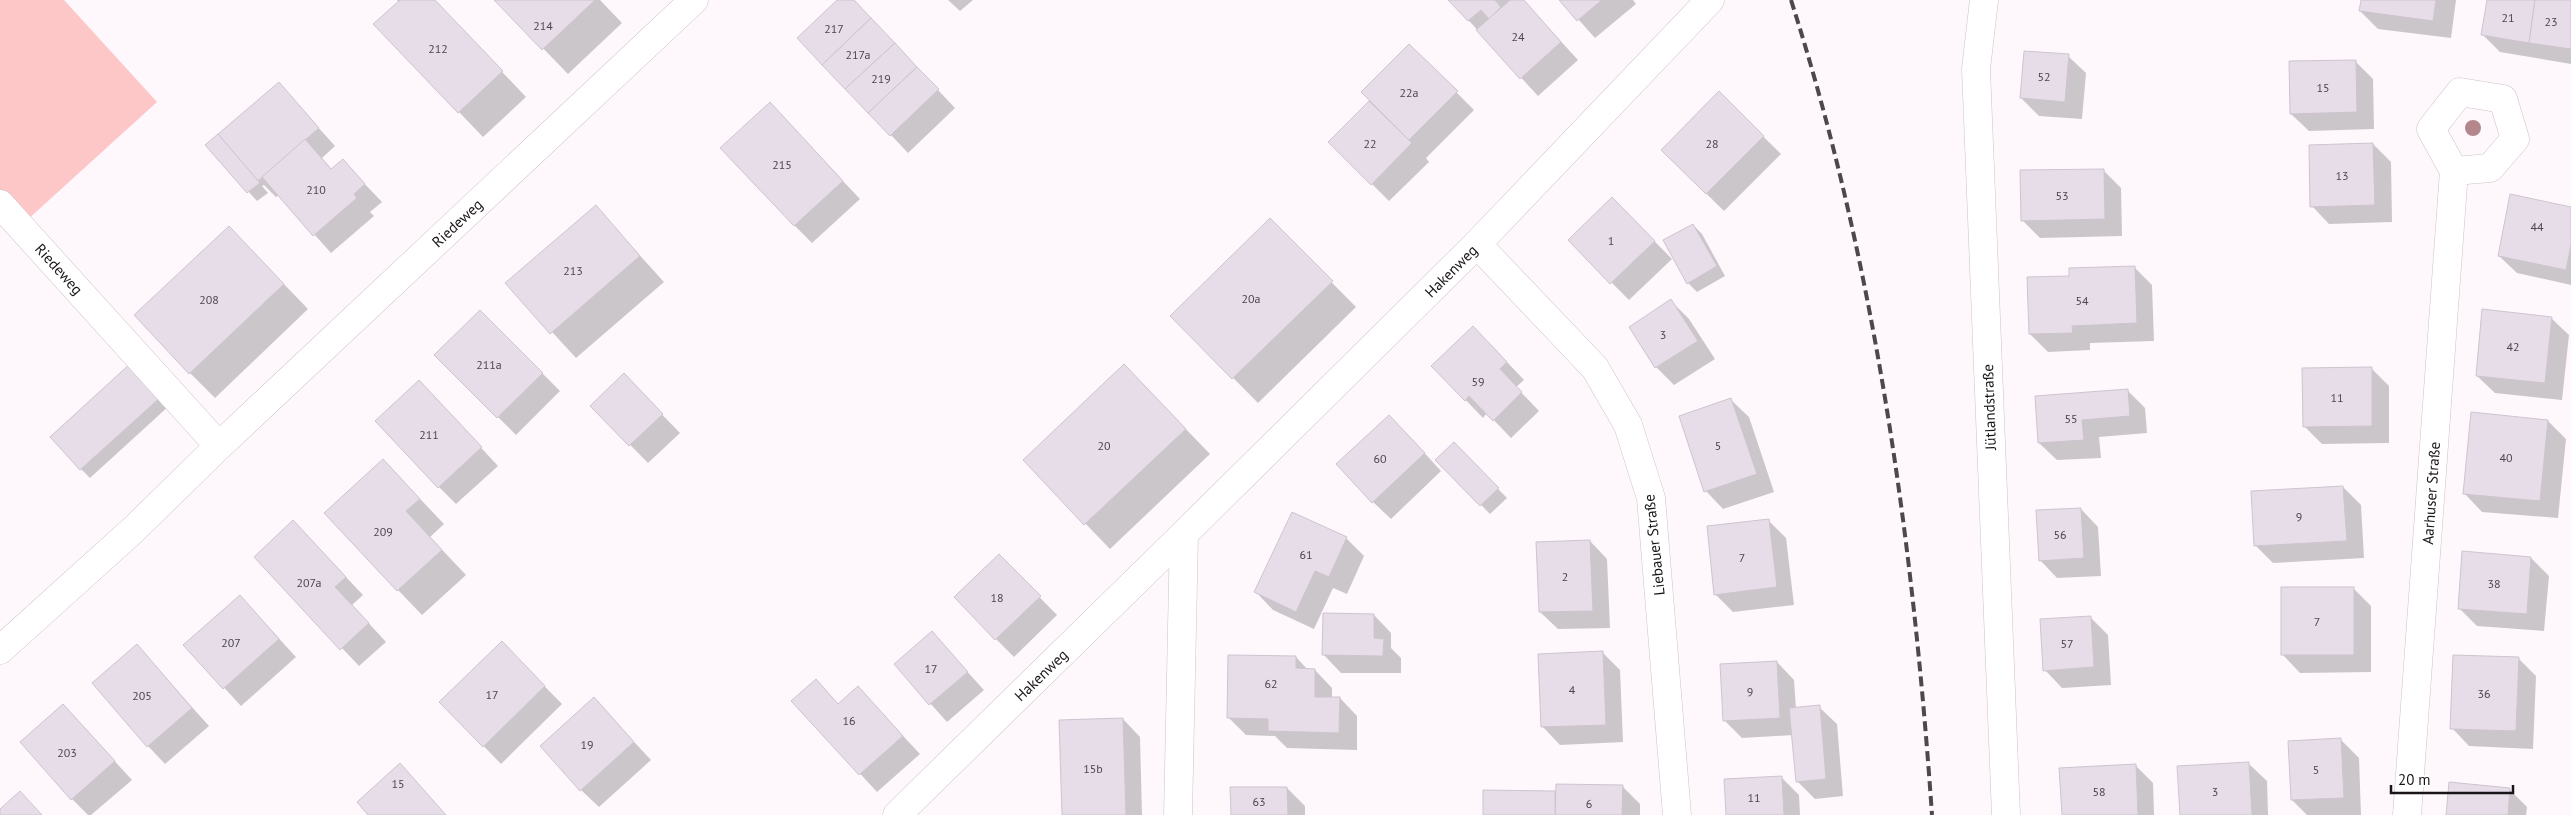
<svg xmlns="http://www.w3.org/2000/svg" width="2571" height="815" viewBox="0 0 2571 815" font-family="'PT Sans',sans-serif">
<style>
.green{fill:#fdc7c8}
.shadow{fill:#0003}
.building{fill:#e6dde9;stroke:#cec4d0}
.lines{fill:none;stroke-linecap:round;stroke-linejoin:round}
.minor-casing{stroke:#cfc1ca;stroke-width:29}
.minor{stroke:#fff;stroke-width:28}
.rail{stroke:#4d484c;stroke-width:4;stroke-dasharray:10 5;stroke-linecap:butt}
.tree{fill:#b4878d}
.labels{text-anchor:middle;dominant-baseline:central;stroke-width:4;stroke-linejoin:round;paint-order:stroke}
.number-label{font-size:12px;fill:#4c464c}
.street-label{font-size:15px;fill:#191418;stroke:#fff}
</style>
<rect width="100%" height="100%" fill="#fef8fc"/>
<path class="green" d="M0,0H64L157,102L26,221L0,193Z"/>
<g class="shadow">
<path d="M397,0H434L526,97L483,137L459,112Z"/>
<path d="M496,0H600L622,23L568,74Z"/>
<path d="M839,0H853L955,108L908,153L891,135Z"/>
<path d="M948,0H973L960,11Z"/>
<path d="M1450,0H1523L1578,60L1538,96Z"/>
<path d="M1561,0H1633L1636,4L1595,38Z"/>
<path d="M2362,0H2456L2451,38L2378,29L2360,11Z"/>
<path d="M2488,0H2571V64L2500,52L2482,34Z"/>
<path d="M1409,45L1474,110L1426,158L1429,162L1389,201L1330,142L1371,101Z"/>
<path d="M2068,56L2086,73L2082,119L2039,116L2021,98Z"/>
<path d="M2355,61L2373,79L2374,129L2309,131L2291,114Z"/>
<path d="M279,84L335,146L322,158L332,170L343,161L382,202L370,212L374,216L331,253L279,195L276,197L264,185L262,186L268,193L257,201L207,145Z"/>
<path d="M1719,93L1781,154L1724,211L1662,150Z"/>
<path d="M787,122L860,199L812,243L794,225Z"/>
<path d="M2373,144L2391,162L2392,222L2329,224L2312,206Z"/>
<path d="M2103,170L2121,188L2122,236L2040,238L2022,220Z"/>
<path d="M1612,198L1672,259L1629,300L1569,240Z"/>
<path d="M596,207L664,282L576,358L507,283Z"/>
<path d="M2571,208V285L2517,273L2499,256Z"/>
<path d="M1270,220L1356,307L1258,403L1172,316Z"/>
<path d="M1693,225L1702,234L1725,276L1697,292L1688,283Z"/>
<path d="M253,252L308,309L215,398L190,373Z"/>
<path d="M2134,267L2152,285L2154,341L2090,343V350L2048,352L2030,334L2070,277Z"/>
<path d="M1671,301L1689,319L1715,359L1674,385L1656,367L1630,327Z"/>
<path d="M480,311L560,391L516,435L436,355Z"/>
<path d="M2551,318L2569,335L2562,400L2495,393L2477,376Z"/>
<path d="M1491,345L1524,380L1516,387L1539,411L1511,438L1487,413L1483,418L1433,366Z"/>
<path d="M2371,368L2389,386V443L2322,444L2304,426Z"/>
<path d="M141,373L170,405L90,478L81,469Z"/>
<path d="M2127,390L2145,408L2147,433L2099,437L2101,458L2057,460L2039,443Z"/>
<path d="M1149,391L1210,454L1110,549L1025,461Z"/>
<path d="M641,393L680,433L648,463L592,406Z"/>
<path d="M436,399L498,466L456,504L439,487Z"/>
<path d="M1731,400L1749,417L1774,492L1723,509L1706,491Z"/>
<path d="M2548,421L2566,439L2558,518L2482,512L2465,494Z"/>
<path d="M1407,434L1441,471L1391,519L1373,502Z"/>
<path d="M1454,444L1507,498L1490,514L1437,460Z"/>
<path d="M383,460L444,524L430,537L466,575L422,615L398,590Z"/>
<path d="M2343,487L2361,505L2364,558L2273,563L2256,546Z"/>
<path d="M2081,509L2098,527L2101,576L2057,578L2040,560Z"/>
<path d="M1293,513L1346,538L1364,556L1347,594L1333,588L1314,629L1273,610L1256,592Z"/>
<path d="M1768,520L1786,538L1794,605L1733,612L1715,594Z"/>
<path d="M311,540L363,595L352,605L386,642L359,666L256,557Z"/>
<path d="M1590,541L1607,559L1610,628L1558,629L1540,612Z"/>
<path d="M999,556L1057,615L1014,657L996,639Z"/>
<path d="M2531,558L2549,576L2544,631L2477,626L2459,608Z"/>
<path d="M2353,588L2371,606V672L2300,673L2283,655Z"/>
<path d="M240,596L296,657L241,706L185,645Z"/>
<path d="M1374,615L1391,633V648L1401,658V673H1341L1324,655Z"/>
<path d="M2090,617L2108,635L2111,685L2062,688L2045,670Z"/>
<path d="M932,633L984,690L947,722L895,664Z"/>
<path d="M502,643L562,704L501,764L441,702Z"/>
<path d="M137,646L209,726L165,764L148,746Z"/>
<path d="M1602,652L1620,670L1623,742L1560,745L1543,727Z"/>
<path d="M1296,657L1308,670H1315L1332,688V698H1340L1357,716V750L1287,748L1275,736L1246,735L1229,718Z"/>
<path d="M2518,658L2536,676L2533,749L2469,746L2452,728Z"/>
<path d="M1777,662L1794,680L1796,709L1819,707L1837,724L1843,796L1815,799L1797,781L1793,735L1742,738L1724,720Z"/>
<path d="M816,680L839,705L858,688L920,754L877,792L793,701Z"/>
<path d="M594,699L651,760L599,807L581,790Z"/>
<path d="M63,705L132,780L91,815H88L72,799Z"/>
<path d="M1123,719L1140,737L1142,815H1063Z"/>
<path d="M2341,740L2359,758L2361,815H2307L2292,800Z"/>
<path d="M2249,764L2267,781L2268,815H2181Z"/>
<path d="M2135,765L2153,783L2154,815H2063Z"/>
<path d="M1781,777L1799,795L1800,815H1727Z"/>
<path d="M1622,786L1640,804V815H1484L1485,791L1557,792Z"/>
<path d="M1287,788L1305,806V815H1232Z"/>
<path d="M2509,789L2527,807L2526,815H2447Z"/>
</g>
<g class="building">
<path d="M400,0H435L503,71L458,113L373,24Z"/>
<path d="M494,0H595L542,50Z"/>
<path d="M837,0H854L871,18L822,65L797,38Z"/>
<path d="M1448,0H1495L1501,7L1489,19L1481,10L1468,21Z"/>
<path d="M1510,0H1524L1561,42L1520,79L1476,30Z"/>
<path d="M1559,0H1602L1577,21Z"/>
<path d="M2361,0H2436L2433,21L2359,11Z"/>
<path d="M2487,0H2535L2529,43L2481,35Z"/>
<path d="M2535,0H2571V49L2529,43Z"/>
<path d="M871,18L895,43L845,89L822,65Z"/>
<path d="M895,43L917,67L868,113L845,89Z"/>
<path d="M1409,44L1458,91L1409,140L1361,92Z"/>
<path d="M2024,51L2069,54L2065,102L2020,98Z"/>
<path d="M2356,60L2357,112L2290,114L2289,61Z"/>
<path d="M917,67L939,89L890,136L868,113Z"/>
<path d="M279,82L319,128L258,181L218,134Z"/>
<path d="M1719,91L1764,136L1706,194L1661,150Z"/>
<path d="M1369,101L1412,143L1371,185L1328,142Z"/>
<path d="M770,102L843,181L794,226L720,148Z"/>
<path d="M218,134L260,183L247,193L205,145Z"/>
<path d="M305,139L331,169L343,159L365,184L354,194L357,198L313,236L262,177Z"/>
<path d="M2373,143L2375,205L2310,207L2309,145Z"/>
<path d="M2104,169L2105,219L2021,221L2020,170Z"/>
<path d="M2510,194L2571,207V245L2566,270L2498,256Z"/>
<path d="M1612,197L1655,241L1610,284L1568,240Z"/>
<path d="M596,205L640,256L550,334L505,283Z"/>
<path d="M1270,218L1333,281L1232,379L1170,316Z"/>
<path d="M1693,224L1717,266L1687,284L1663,240Z"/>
<path d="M229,226L284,284L189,374L134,315Z"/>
<path d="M2135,266L2137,323L2072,326L2073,333L2029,334L2027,277L2069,276V268Z"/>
<path d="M1671,299L1698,341L1655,368L1629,327Z"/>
<path d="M2482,309L2552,317L2545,383L2476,376Z"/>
<path d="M480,310L543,373L497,418L434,355Z"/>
<path d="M1473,326L1507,362L1500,369L1522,392L1493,421L1469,396L1465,401L1431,366Z"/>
<path d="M132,362L162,396L80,470L50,437Z"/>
<path d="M1124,364L1186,429L1084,525L1023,460Z"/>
<path d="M2372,367V426L2303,427L2302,368Z"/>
<path d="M624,373L663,414L629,446L590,406Z"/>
<path d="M419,380L482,447L438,488L375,421Z"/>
<path d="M2128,389L2130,416L2082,420L2084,440L2038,443L2035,396Z"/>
<path d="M1731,398L1757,474L1704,492L1679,416Z"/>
<path d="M2471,412L2548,420L2540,501L2463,494Z"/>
<path d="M1389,415L1425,453L1372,503L1336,464Z"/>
<path d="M1454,442L1499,488L1480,506L1435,460Z"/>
<path d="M383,459L420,499L406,511L442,550L397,591L324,513Z"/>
<path d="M2343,486L2347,541L2254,546L2251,491Z"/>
<path d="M2081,508L2084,558L2039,561L2036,510Z"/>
<path d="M1292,512L1347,537L1329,577L1315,571L1296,612L1254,592Z"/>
<path d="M1769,519L1777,587L1714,595L1707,526Z"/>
<path d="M293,520L346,577L335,587L369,623L340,650L254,557Z"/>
<path d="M1590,540L1593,611L1539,612L1536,542Z"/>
<path d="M2462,551L2531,557L2527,614L2458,609Z"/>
<path d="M999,554L1041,596L995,640L954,597Z"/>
<rect x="2281" y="587" width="73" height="68"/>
<path d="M240,595L279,639L223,689L183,645Z"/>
<path d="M1323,613L1374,614V638L1384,639L1383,656L1322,655Z"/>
<path d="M2091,616L2094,667L2043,671L2040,619Z"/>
<path d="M932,631L968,672L929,705L894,664Z"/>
<path d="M502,641L545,686L483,747L439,702Z"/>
<path d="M137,644L192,708L147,747L92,683Z"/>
<path d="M1603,651L1606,725L1541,727L1538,654Z"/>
<path d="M1228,655L1296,656V668L1315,669V697H1340L1339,733L1268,731V719L1227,718Z"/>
<path d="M2453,655L2519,657L2516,731L2450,729Z"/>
<path d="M1777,661L1780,718L1723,721L1720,664Z"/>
<path d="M816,679L838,704L858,686L903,736L859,775L791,701Z"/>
<path d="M594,697L634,742L580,791L540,746Z"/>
<path d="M63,704L115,761L71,800L20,742Z"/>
<path d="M1820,705L1826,779L1796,782L1789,708Z"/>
<path d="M1123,718L1126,815H1062L1059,720Z"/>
<path d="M2341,738L2344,798L2291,800L2288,741Z"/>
<path d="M2249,762L2252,815H2180L2177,766Z"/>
<path d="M400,763L446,815H368L357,802Z"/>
<path d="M2136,764L2138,815H2062L2059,768Z"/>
<path d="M1782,776L1784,815H1726L1724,779Z"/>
<path d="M2449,782L2510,788L2508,815H2446Z"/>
<path d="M1556,784L1623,785L1622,815H1555Z"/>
<path d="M1230,787H1287L1288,815H1231Z"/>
<path d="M1483,790L1555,791V815H1483Z"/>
<path d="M20,791L42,815H0V809Z"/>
</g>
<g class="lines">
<defs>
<g id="minor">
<path d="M1984,0L1976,69L2006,815"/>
<path d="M0,204L219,446"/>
<path d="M1477,244L1595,368L1628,425L1651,498L1677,815"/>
<path d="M0,650L133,530L219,446L694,0"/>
<path d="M897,815L1184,534"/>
<path d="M1178,815L1184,534L1477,244L1710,0"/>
<path d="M2407,815L2454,171L2431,129L2460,92L2503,99L2515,139L2490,168L2454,171"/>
</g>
</defs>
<use href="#minor" class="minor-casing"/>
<use href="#minor" class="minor"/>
<path class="rail" d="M1791,0C1875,263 1913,541 1932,815"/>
</g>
<circle class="tree" cx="2473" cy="128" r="8"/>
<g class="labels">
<g class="number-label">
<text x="2508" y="17">21</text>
<text x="2551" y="21">23</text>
<text x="543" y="25">214</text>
<text x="834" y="28">217</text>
<text x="1518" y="36">24</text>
<text x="438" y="48">212</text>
<text x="858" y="54">217a</text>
<text x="2044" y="76">52</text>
<text x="881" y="78">219</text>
<text x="2323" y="87">15</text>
<text x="1409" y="92">22a</text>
<text x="1370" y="143">22</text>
<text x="1712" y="143">28</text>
<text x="782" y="164">215</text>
<text x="2342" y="175">13</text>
<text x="316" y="189">210</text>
<text x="2062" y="195">53</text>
<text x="2537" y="226">44</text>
<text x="1611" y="240">1</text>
<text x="573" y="270">213</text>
<text x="1251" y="298">20a</text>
<text x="209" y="299">208</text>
<text x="2082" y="300">54</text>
<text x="1663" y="334">3</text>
<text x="2513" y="346">42</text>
<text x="489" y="364">211a</text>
<text x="1478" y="381">59</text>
<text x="2337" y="397">11</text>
<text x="2071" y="418">55</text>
<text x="429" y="434">211</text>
<text x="1104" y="445">20</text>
<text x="1718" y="445">5</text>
<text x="2506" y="457">40</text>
<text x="1380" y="458">60</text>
<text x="2299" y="516">9</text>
<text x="383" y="531">209</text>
<text x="2060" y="534">56</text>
<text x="1306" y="554">61</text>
<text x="1742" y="557">7</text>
<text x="1565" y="576">2</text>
<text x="309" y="582">207a</text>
<text x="2494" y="583">38</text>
<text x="997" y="597">18</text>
<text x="2317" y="621">7</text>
<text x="231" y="642">207</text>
<text x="2067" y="643">57</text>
<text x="931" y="668">17</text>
<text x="1271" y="683">62</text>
<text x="1572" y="689">4</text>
<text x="1750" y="691">9</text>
<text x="2484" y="693">36</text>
<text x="492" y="694">17</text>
<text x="142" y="695">205</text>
<text x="849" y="720">16</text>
<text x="587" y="744">19</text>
<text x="67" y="752">203</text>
<text x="1093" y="768">15b</text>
<text x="2316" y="769">5</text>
<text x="398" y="783">15</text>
<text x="2099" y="791">58</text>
<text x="2215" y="791">3</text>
<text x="1754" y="797">11</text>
<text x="1259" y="801">63</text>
<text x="1589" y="803">6</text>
</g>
<g class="street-label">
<text transform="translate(457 223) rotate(-43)">Riedeweg</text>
<text transform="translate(59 269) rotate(48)">Riedeweg</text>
<text transform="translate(1451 271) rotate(-45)">Hakenweg</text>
<text transform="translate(1989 407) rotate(-92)">Jütlandstraße</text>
<text transform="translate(2431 493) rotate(-86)">Aarhuser Straße</text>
<text transform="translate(1654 545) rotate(-96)">Liebauer Straße</text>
<text transform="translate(1041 675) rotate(-44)">Hakenweg</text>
</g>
</g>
<path d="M2391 785v8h122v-8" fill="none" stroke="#191418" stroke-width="2.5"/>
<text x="2398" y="785" font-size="15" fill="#191418" stroke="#ffffff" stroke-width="4" paint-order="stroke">20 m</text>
</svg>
